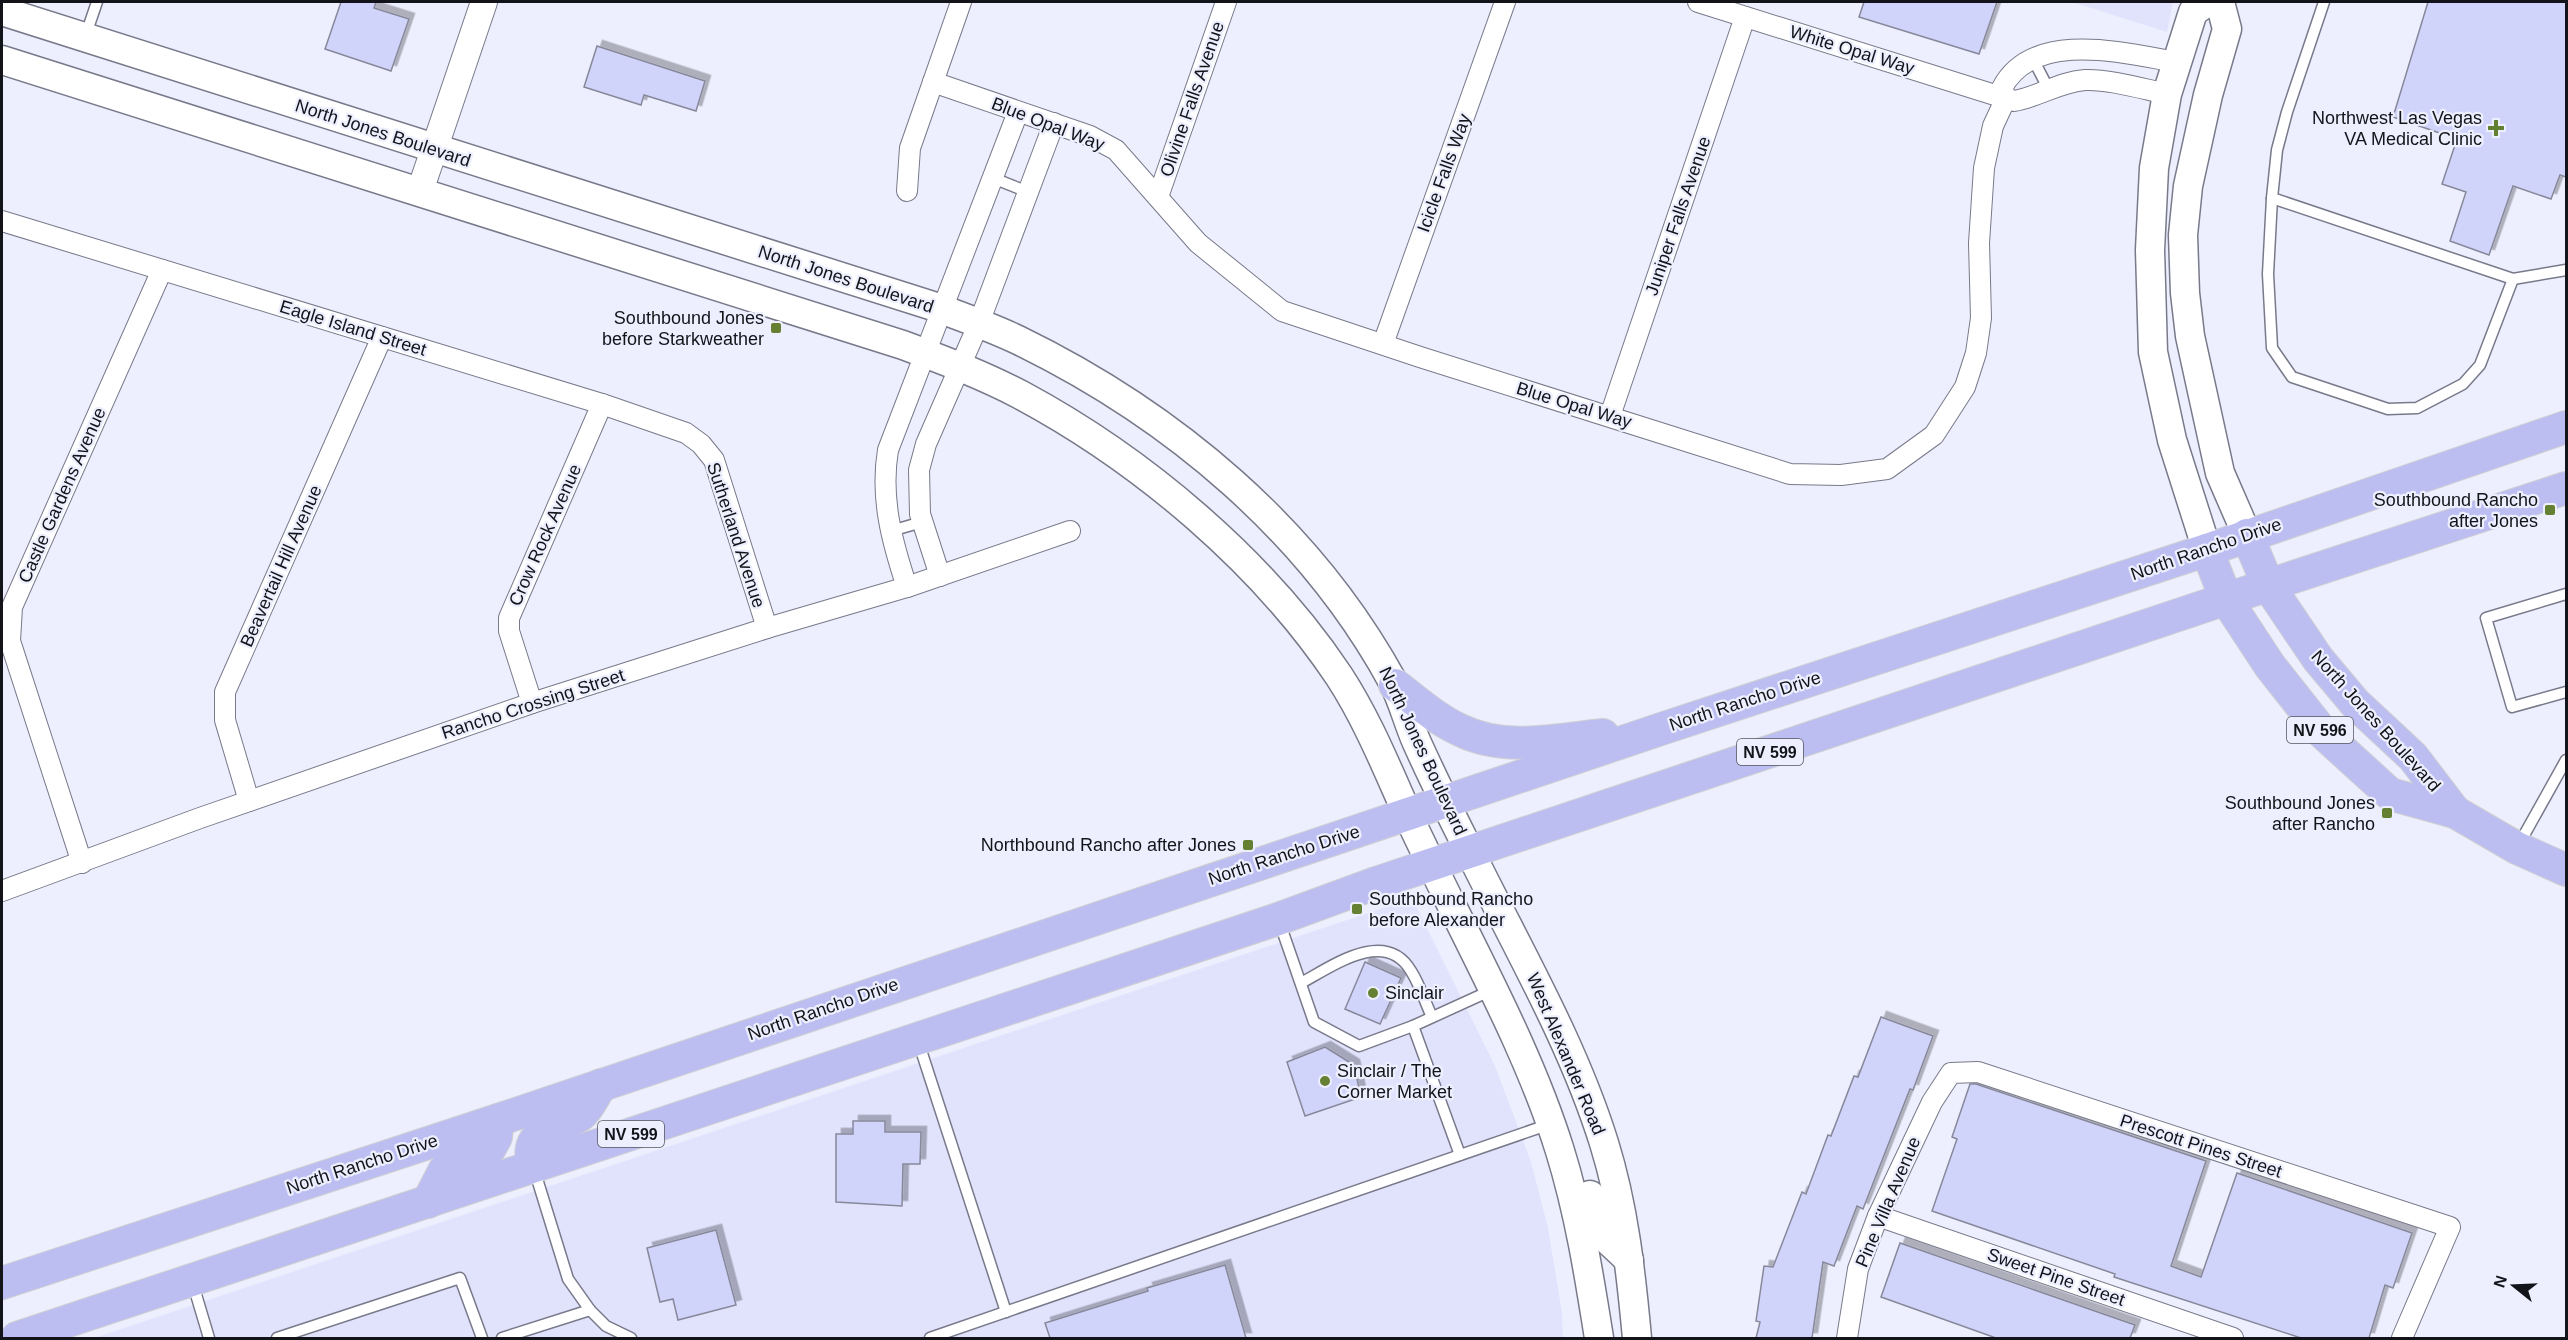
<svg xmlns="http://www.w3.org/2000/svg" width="2568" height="1340" viewBox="0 0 2568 1340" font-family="Helvetica,sans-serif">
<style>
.built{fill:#e1e3fd}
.building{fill:#d1d4fa;stroke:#87889a;stroke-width:1.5;filter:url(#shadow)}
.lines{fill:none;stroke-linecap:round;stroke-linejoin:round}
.service-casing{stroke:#78798a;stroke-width:13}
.minor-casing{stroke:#78798a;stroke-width:22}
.tertiary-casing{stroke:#78798a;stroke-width:28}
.secondary-casing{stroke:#78798a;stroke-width:31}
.primary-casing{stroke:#d0d0d1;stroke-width:34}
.service{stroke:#fff;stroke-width:10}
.minor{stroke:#fff;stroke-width:20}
.tertiary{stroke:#fff;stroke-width:26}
.secondary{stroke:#fff;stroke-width:28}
.primary{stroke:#bcbef2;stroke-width:32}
.poi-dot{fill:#668033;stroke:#edeffe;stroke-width:2}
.labels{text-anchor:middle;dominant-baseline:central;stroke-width:4.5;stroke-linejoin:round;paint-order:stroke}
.shield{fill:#edeffe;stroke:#54565e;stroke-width:1.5}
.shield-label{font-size:16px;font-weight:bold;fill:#13141a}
.street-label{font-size:18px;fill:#13141a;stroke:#edeffe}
.poi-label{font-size:18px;fill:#13141a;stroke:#edeffe;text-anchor:end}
</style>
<defs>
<filter id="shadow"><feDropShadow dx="5.5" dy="-5.5" stdDeviation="0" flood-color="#0004"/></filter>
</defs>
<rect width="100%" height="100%" fill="#edeffe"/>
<g class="built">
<path d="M2072,2H2173L2167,32Z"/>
<path d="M1404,901L1417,908L1495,1066L1531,1162L1548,1228L1562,1313L1563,1338H94Z"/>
</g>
<g class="building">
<path d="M341,2H376L374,8L409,19L391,71L325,49Z"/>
<path d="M1864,2H1997L1979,54L1859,17Z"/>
<path d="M2428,2H2566V177L2560,175L2551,199L2513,186L2489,255L2450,241L2466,192L2442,184L2457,139L2393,117Z"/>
<path d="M597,46L705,81L696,111L644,95L641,105L584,87Z"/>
<path d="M1365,962L1401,978L1380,1024L1345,1009Z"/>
<path d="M1881,1017L1933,1036L1913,1090L1910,1089L1863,1209L1857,1206L1834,1266L1823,1262L1812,1338H1756L1760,1322L1756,1321L1764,1266L1773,1267L1802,1192L1806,1194L1828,1135L1831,1136L1854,1076L1858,1077Z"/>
<path d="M1325,1047L1354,1065L1361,1097L1305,1116L1287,1062Z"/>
<path d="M1970,1084H1976L2206,1161L2171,1266L2201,1277L2237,1173L2412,1233L2393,1288L2385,1285L2369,1338H2301L2114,1277L2115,1274L1932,1211L1957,1139L1952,1137Z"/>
<path d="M853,1121H885V1132H921L920,1164H903L902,1206L836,1202V1134H853Z"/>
<path d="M716,1230L736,1305L678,1320L673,1299L660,1302L647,1248Z"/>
<path d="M1900,1243L2135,1325L2130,1338H1996L1881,1297Z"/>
<path d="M1225,1265L1246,1338H1050L1045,1323L1148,1291L1147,1288Z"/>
</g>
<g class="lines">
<defs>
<g id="service">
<path d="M2324,2L2287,112L2277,150L2272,198L2513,279L2566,270"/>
<path d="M85,37L97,2"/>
<path d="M2033,59L2048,88"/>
<path d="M993,178L1028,192"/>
<path d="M2272,198L2268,274L2272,348L2292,377L2388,409L2417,408L2463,384L2480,365L2513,279"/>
<path d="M891,531L922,522"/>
<path d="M2566,594L2486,618L2512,707L2566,692"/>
<path d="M2518,846L2566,760"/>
<path d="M1279,921L1314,1022L1359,1046L1413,1026"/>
<path d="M1301,983C1331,967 1385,927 1411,971C1420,985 1425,1002 1432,1017"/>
<path d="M918,1041L1006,1312"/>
<path d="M1460,1155L1413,1026L1492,990"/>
<path d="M534,1169L568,1279L590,1310L606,1326L631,1338"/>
<path d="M192,1281L209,1338"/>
<path d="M277,1338L460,1278L482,1338"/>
<path d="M502,1338L590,1310"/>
<path d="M930,1338L1550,1124"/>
</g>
<g id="minor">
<path d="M1698,2L2014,101C2038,97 2059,82 2085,80C2109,79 2143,89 2167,94"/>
<path d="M933,82L1090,136L1116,150L1198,243L1282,311L1420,357L1790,474L1841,475L1887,469L1934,435L1965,387L1976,353L1981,318L1979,243L1984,168L1993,126L2006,98L2002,88C2033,29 2124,53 2176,62"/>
<path d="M907,191L910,148L961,2"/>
<path d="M1158,197L1226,2"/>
<path d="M2,221L602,404L686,433L701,444L714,460L767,628"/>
<path d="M1383,344L1505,2"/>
<path d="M1610,416L1745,17"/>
<path d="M940,576L920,514L919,470L926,444L979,323L1054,123"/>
<path d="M907,587C892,542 880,498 888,450L1018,112"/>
<path d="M532,703L509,631V618L602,404"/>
<path d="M249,801L225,720V692L382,337"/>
<path d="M82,863L10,641L12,607L162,270"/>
<path d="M2,891L200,818L532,703L767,628L907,587L1070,531"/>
<path d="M1878,1216L2233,1338"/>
<path d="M1847,1338L1858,1269L1878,1216L1932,1102L1951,1073L1978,1072L2450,1227L2402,1338"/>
</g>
<path id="tertiary" d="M420,191L484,2"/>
<g id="secondary">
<path d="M2207,2L2193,12L2167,94L2154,168L2150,250L2153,352L2172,440L2207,550"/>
<path d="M2220,2L2227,29L2208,95L2188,186L2183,235L2185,293L2190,336L2220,473L2247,535"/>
<path d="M2,11L933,306C962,317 991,327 1018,340C1172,415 1310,530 1393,682C1403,701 1408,723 1417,743C1436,785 1457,827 1478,868C1523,958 1574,1047 1604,1143C1624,1207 1631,1273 1637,1338"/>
<path d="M2,60L903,345C943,360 983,375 1021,395C1142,460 1262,561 1339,676C1367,719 1386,766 1407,813C1420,842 1435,871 1449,900C1489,981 1533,1064 1560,1151C1579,1212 1589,1275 1599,1338"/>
<path d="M1590,1195L1601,1234L1629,1260"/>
</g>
<g id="primary">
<path d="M2247,535L2268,585L2318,659L2355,703L2413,757L2455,812"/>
<path d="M2207,550L2226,599L2270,666L2323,733L2390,794L2455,812L2517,848L2566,870"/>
<path d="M1395,685C1416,701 1436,719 1460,730C1504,752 1557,740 1603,735"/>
<path d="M533,1166C523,1128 559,1130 579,1116C588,1110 595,1094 601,1085"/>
<path d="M428,1202L444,1171L482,1156L490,1148L496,1137L498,1120"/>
<path d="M2,1283L498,1120L1664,728L2207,550L2566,427"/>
<path d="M17,1338L1278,919L1376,883L2226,599L2566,488"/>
</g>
</defs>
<use href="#service" class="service-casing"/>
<use href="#minor" class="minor-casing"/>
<use href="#tertiary" class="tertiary-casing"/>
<use href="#secondary" class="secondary-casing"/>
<use href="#primary" class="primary-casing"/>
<use href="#service" class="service"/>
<use href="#minor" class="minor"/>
<use href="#tertiary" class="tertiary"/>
<use href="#secondary" class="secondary"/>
<use href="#primary" class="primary"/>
</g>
<g class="poi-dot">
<path d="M2493 119h6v6h6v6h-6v6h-6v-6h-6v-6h6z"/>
<rect x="770" y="322" width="12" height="12" rx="3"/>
<rect x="2544" y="504" width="12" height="12" rx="3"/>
<rect x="2381" y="807" width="12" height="12" rx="3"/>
<rect x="1242" y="839" width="12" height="12" rx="3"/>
<rect x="1351" y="903" width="12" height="12" rx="3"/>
<circle cx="1373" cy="993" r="6"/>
<circle cx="1325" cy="1081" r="6"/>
</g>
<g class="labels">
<g class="shield">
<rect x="2287" y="717" width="66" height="26" rx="4.5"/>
<rect x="1737" y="739" width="66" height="26" rx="4.5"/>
<rect x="598" y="1121" width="66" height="26" rx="4.5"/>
</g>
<g class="shield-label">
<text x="2320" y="730">NV 596</text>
<text x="1770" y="752">NV 599</text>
<text x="631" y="1134">NV 599</text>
</g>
<g class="street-label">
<text transform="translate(1852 50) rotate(17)">White Opal Way</text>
<text transform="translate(1192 99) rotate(-71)">Olivine Falls Avenue</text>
<text transform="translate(1048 124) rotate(21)">Blue Opal Way</text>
<text transform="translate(383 133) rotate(18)">North Jones Boulevard</text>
<text transform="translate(1444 173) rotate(-70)">Icicle Falls Way</text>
<text transform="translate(1678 216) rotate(-71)">Juniper Falls Avenue</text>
<text transform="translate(846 279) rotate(18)">North Jones Boulevard</text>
<text transform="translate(353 328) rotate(17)">Eagle Island Street</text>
<text transform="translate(1574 405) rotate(17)">Blue Opal Way</text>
<text transform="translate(62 495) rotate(-66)">Castle Gardens Avenue</text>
<text transform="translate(545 535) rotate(-66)">Crow Rock Avenue</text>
<text transform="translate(736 535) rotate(72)">Sutherland Avenue</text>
<text transform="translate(2206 549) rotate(-19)">North Rancho Drive</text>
<text transform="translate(281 566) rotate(-66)">Beavertail Hill Avenue</text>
<text transform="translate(1745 701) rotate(-18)">North Rancho Drive</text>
<text transform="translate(533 704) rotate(-18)">Rancho Crossing Street</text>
<text transform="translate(2376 721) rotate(48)">North Jones Boulevard</text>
<text transform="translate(1423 751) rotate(65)">North Jones Boulevard</text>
<text transform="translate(1284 855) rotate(-18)">North Rancho Drive</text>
<text transform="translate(823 1009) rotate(-19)">North Rancho Drive</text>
<text transform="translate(1566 1054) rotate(67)">West Alexander Road</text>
<text transform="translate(2201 1146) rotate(18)">Prescott Pines Street</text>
<text transform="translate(362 1164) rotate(-18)">North Rancho Drive</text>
<text transform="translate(1888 1202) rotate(-67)">Pine Villa Avenue</text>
<text transform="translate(2056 1277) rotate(19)">Sweet Pine Street</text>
</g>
<g class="poi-label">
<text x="2482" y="118">Northwest Las Vegas<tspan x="2482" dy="21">VA Medical Clinic</tspan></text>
<text x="764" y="318">Southbound Jones<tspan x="764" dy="21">before Starkweather</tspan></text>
<text x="2538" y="500">Southbound Rancho<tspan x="2538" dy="21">after Jones</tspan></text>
<text x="2375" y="803">Southbound Jones<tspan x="2375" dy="21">after Rancho</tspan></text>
<text x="1236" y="845">Northbound Rancho after Jones</text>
<text x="1369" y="899" text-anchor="start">Southbound Rancho<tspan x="1369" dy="21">before Alexander</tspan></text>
<text x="1385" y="993" text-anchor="start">Sinclair</text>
<text x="1337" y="1071" text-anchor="start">Sinclair / The<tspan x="1337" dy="21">Corner Market</tspan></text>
</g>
</g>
<rect width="2568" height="1340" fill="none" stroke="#13141a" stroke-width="6"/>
<g transform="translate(2514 1286) rotate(288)" stroke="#edeffe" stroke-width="4.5" paint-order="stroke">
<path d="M0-4.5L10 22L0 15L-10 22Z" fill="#13141a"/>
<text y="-9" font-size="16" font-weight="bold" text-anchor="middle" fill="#13141a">N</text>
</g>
</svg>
